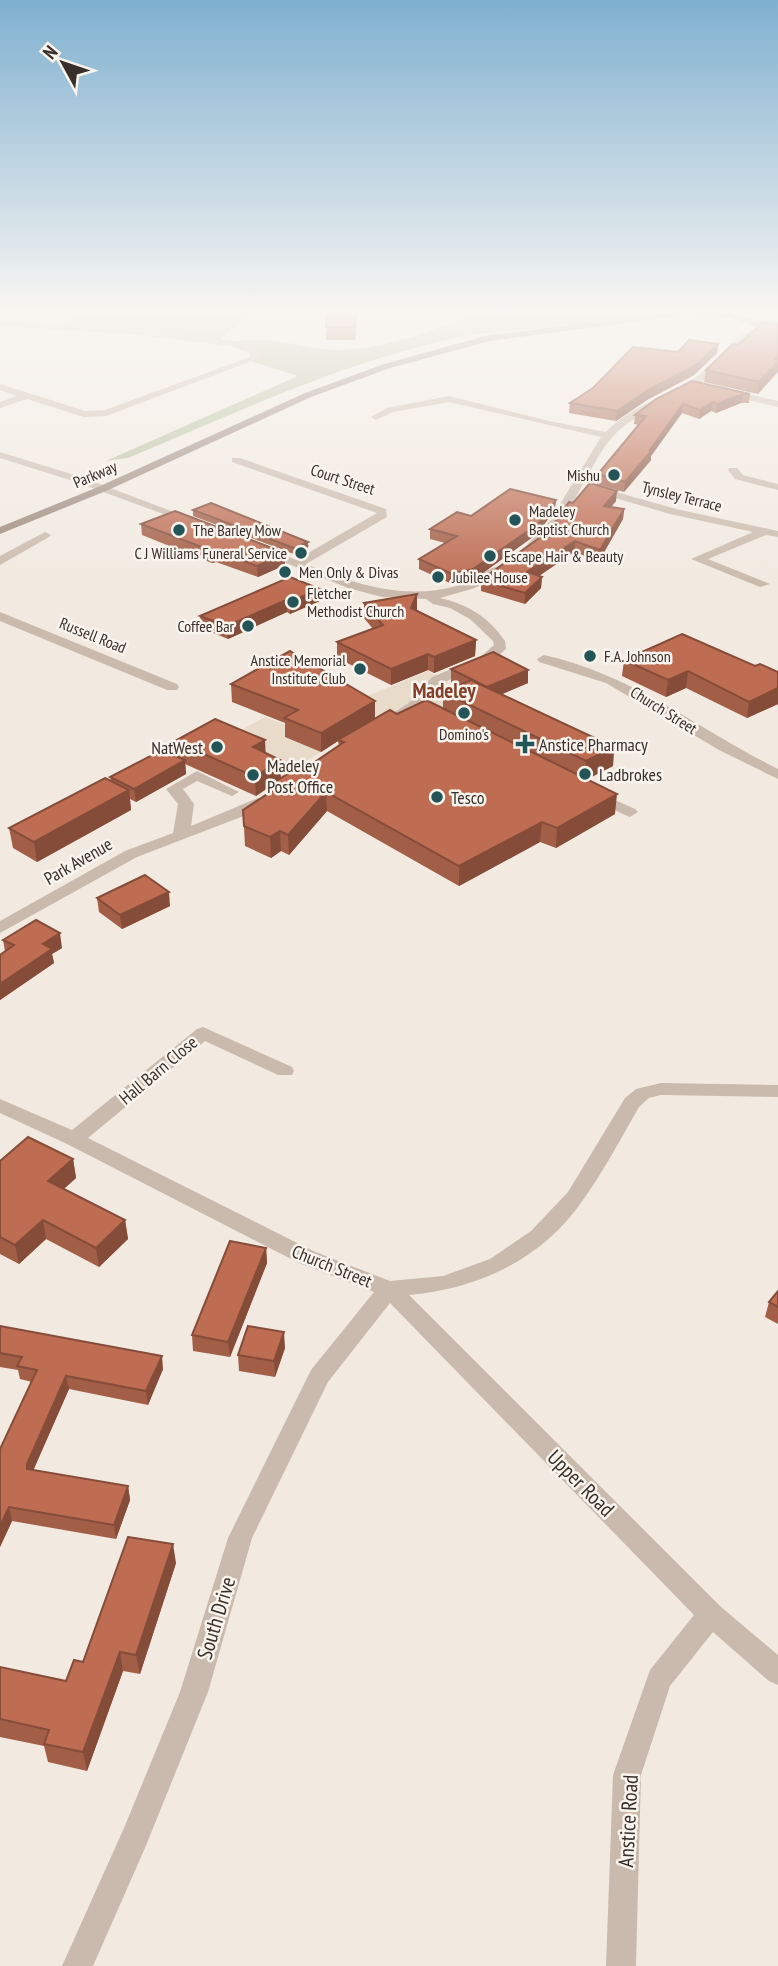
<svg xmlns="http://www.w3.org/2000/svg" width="778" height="1966" viewBox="0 0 778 1966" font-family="'PT Sans Narrow',sans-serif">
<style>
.green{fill:#b6c0a1}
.plaza{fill:#e9dbc9}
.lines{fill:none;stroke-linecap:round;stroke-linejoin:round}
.street{fill:#cabaad;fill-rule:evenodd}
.secondary{fill:#9d8a7e;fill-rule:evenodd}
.wall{fill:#a35e47}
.shaded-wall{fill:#854c3a}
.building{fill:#be6d53;stroke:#854c3a;stroke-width:2}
.poi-dot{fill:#235457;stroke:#f9f4ed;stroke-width:2.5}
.labels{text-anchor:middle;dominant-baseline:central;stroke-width:5;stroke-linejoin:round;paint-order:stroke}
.far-street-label{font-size:16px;fill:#382f2b;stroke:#f9f4ed}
.far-poi-label{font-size:16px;fill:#382f2b;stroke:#f9f4ed;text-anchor:start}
.poi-label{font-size:18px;fill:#382f2b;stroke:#f9f4ed;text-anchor:start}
.street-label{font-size:18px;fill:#382f2b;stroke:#f9f4ed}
.far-district-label{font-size:21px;font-weight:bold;fill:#823f2a;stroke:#f9f4ed}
.near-street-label{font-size:21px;fill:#382f2b;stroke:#f9f4ed}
</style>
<rect width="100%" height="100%" fill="#f2eae1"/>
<g class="green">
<path d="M76,313H250L219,340L64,323Z"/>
<path d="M473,313H665L511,331C481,331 455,338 427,345C323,371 226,417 128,458L106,461L298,376L250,361L259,357L232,342C267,333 300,349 335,350C380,351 434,330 476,314Z"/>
</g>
<g class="plaza">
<path d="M428,671L480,700L404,732L353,702Z"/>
<path d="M265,717L334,744L282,776L265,769L225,739Z"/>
</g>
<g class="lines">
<g class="street">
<path d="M0,320L129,328L234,341L257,350L260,358L106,416L84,417L27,399L0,408V402L17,396L0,390V384L85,411L105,410L250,357V353L232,346L129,334L0,326Z"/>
<path d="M771,322L774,327C731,341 731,362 699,384C669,404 632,412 609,441C587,468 561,541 529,553L523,549L549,522L601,437L449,402L393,412L376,420L371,417L387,408L449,396L549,421L606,432C630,406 665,398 694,379C725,356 729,334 771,322Z"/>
<path d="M727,389L778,401V407L724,394V390Z"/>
<path d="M0,452L81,477L198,521L188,523L73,481L0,458Z"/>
<path d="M232,458H240L386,509L387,517L306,564C357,585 406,601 460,585C475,581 490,564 505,566V572L475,588L440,598C467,604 489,617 505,641L506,649L490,663L442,683L420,708L399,722H389V716L410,702L432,677L480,657L494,645L493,641L470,619L450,608L433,604L426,599L382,597L348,588L259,552L257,550L263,546L296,560L377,513L232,462Z"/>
<path d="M729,468H737L743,475L778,484V490L735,479L728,470Z"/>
<path d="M595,486L676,509L778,531V537L766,535L708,559L770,584L760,587L691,559L753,532L670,514L591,491V487Z"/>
<path d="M45,532L51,535L49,537L0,565V556Z"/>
<path d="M0,612L177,684L179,687L177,690H167L0,621Z"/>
<path d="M544,655C634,675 697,729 778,769V779L719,750L606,683L539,662L537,659Z"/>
<path d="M197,771L239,792L232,796L197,781L183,789L194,804L191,826L258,798H268L271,801L259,810L137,857L0,933V921L125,851L173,833L178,804L166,789Z"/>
<path d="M595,791L635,809L638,812L630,817L625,815L590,798L588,795L590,792Z"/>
<path d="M203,1027L292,1067L294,1071L292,1075H278L205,1041L88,1138L313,1251L390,1281L443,1276L490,1259L531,1231L568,1192L625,1098L636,1089L661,1083L778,1085V1097L661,1095L649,1098L639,1107C621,1138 604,1171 583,1200C543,1259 478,1289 409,1295L720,1606L778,1655V1685L769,1681L713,1632L670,1686L641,1775L636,1966H606L613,1775L650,1670L694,1615L390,1303L328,1382L252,1538L208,1692L145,1848L93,1966H62L124,1828L180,1692L228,1538L311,1370L374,1292L299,1263L67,1144L0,1113V1099L72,1130L197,1029Z"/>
</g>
<path class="secondary" d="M667,313H731L755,320L778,321V327L754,326L728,317L686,315L490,341L390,368L311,397L106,491L0,534V527L98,487L305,393L384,364L489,335Z"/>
</g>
<g class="wall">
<path d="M327,313H357L355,340H326V327Z"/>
<path d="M778,325L758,394L704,382L706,370L738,345Z"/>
<path d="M718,344L717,353L694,375L647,400L616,421L569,413L570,403L678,352Z"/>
<path d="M692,381L750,394L749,403H741L716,413L711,411L699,419L682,413L651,456V460L624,492L597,484L598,474L640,425L634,424L635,415Z"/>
<path d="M616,501L611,507L624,509L623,519L599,561L574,552L539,576L542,577L541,588L525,604L481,591V580L549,531L573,503Z"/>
<path d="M193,510L308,542L307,552L299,556L193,516Z"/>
<path d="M555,510L537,534L473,580L452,584L419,569V559L445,543L430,539V529L471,516Z"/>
<path d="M141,524L285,565L258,577L216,562L212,563L142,535Z"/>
<path d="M290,577L320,601L290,614L287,612L228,639L201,628L200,616Z"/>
<path d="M364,603L416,610L476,640L475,656L434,673L428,670L391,685L337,658V642L373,629L364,618Z"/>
<path d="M624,660L755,666L778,672V704L747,718L686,688L666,697L622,676Z"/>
<path d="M451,669L528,670V683L502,694L614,747L613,766L586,779L615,814L556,848L540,842L459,886L327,811L289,855L281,851L271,858L245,846L243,810L272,791V785L256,796L185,764L186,774L136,802L130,799L131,810L37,862L13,848L9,828L111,781L110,777L176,756L175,741L265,753L281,778L303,770L339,746L338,741L321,752L285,737V723L232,702L231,684L375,701V718L397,714L443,709V692L457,686L451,682Z"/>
<path d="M97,898L170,906L122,929L99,912Z"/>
<path d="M3,940L62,948L52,954L54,963L0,1000V955L5,951Z"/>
<path d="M73,1159L76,1178L64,1189L125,1220L128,1239L99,1267L46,1239L19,1264L0,1254V1161Z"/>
<path d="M266,1248L267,1263L230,1357L193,1351L192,1335Z"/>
<path d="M778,1291V1324L765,1317L769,1302Z"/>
<path d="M0,1326L163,1369L148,1405L69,1389L33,1470L128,1486L130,1500L116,1539L12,1521L0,1547V1449L32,1382L20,1379L18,1370L0,1367Z"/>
<path d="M285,1348L275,1377L239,1371L238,1355Z"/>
<path d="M176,1563L140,1674L123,1671L87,1771L48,1762L44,1746L0,1737V1667L66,1681Z"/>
</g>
<g class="shaded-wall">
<path d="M356,313H357L355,340L354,327Z"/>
<path d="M718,344L717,353L694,375L647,400L616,421L617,411Z"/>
<path d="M778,355V372L758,394L759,382Z"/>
<path d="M743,394L741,403L716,413L717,404Z"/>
<path d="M713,402L711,411L699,419L700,410Z"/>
<path d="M683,404L682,413L651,456V460L624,492L625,482L650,450Z"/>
<path d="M617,491L616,501L603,517L604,506Z"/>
<path d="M556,500L555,510L537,534L473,580L452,584V574Z"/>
<path d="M624,509L623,519L599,561L600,550Z"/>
<path d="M575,541L574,552L527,584V572Z"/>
<path d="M308,542L307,552L299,556V550L303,544Z"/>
<path d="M215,550L216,562L212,563V551Z"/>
<path d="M285,553V565L258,577L257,566Z"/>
<path d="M542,577L541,588L525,604V593Z"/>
<path d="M320,589V601L290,614V602Z"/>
<path d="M417,594V610L411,623V608Z"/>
<path d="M286,600L287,612L228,639L227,626Z"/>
<path d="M476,640L475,656L434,673V657Z"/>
<path d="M428,654V670L391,685V669Z"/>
<path d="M528,670V683L486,701V688Z"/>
<path d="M688,671L686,688L666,697L668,680Z"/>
<path d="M778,688V704L747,718L749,702Z"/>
<path d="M375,701V720L338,740V741L321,752V733Z"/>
<path d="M265,740L266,760L253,747Z"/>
<path d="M614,747L613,766L584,781L586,761Z"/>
<path d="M185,760L186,774L136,802L134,789Z"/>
<path d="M280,760L281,779L256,796L255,777Z"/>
<path d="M129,790L131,810L37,862L34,842Z"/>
<path d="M326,792L327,811L289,855L288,835Z"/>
<path d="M617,794L615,814L556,848L557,828Z"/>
<path d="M542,822L540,842L459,886V866Z"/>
<path d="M280,831L281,851L271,858L270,837Z"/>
<path d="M169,892L170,906L122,929L120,915Z"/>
<path d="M60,933L62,948L52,954L54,963L0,1000V984L43,944Z"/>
<path d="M73,1159L76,1178L51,1200L48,1181Z"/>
<path d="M43,1220L46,1239L19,1264L15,1245Z"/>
<path d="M125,1220L128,1239L99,1267L96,1248Z"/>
<path d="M266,1248L267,1263L230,1357L228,1342Z"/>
<path d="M284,1332L285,1348L275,1377L274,1361Z"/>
<path d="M162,1356L163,1369L148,1405L146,1391Z"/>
<path d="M66,1376L69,1389L30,1478L27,1469V1464Z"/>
<path d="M128,1486L130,1500L116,1539L114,1525Z"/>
<path d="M9,1507L12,1521L0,1547V1526Z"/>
<path d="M173,1544L176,1563L140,1674L136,1655Z"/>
<path d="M120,1652L123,1671L87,1771L83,1752Z"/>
</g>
<g class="building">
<path d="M327,313H356L354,327H326Z"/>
<path d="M762,323L778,325V355L775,359H778V362L759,382L706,370L733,344L738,345Z"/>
<path d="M689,340L718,344L696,365L648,390L617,411L570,403L593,388L633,347L678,352Z"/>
<path d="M692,381L750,394H743L717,404L713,402L700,410L683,404L650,450H652L625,482L598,474L646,416L635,415L656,399Z"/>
<path d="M590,483L617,491L604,506L624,509L600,550L575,541L527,572L542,577L525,593L481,580L549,531L569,502L573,503Z"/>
<path d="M510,489L556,500L538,524L473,569L452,574L419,559L457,536L430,529L457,512L471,516Z"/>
<path d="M211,503L308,542L303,544L307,546L299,550L193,510Z"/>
<path d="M175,511L285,553L257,566L215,550L212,551L141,524Z"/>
<path d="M290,577L320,589L290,602L286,600L227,626L200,616Z"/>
<path d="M417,594L411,608L476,640L434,657L428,654L391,669L337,642L383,625L364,603Z"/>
<path d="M682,634L755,666L760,664L778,672V688L749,702L688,671L668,680L624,660Z"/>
<path d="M290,651L375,701L321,733L284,718L298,710L231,684Z"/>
<path d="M493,652L528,670L487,687L451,669Z"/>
<path d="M471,680L614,747L586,761L443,692Z"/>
<path d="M426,700L617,794L557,828L542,822L459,866L326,792L288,835L280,831L270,837L244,826L243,810L278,787L272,784L298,767L303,770L344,742L338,740L390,710L397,714Z"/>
<path d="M215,719L265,740L253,747L280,760L255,777L175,741Z"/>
<path d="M162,750L185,760L134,789L110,777Z"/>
<path d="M105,778L129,790L34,842L9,828Z"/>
<path d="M145,875L169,892L120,915L97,898Z"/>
<path d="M36,920L60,933L43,944L52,949L0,984V955L14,945L3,940Z"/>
<path d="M28,1137L73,1159L48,1181L125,1220L96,1248L43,1220L15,1245L0,1237V1161Z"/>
<path d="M230,1241L266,1248L228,1342L192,1335Z"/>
<path d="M778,1291V1307L769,1302Z"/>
<path d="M0,1326L162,1356L146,1391L66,1376L27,1464V1469L128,1486L114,1525L9,1507L0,1526V1449L37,1370L17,1366L22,1357L0,1353Z"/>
<path d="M248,1326L284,1332L274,1361L238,1355Z"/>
<path d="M128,1537L173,1544L136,1655L120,1652L83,1752L44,1744L49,1730L0,1719V1667L66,1681L74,1660L83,1662Z"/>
</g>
<linearGradient id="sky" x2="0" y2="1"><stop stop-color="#7fb0d0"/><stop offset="0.53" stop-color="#f9f6f2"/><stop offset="1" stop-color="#f9f6f2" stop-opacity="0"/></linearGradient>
<rect width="778" height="588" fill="url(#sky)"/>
<g class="poi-dot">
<circle cx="614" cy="475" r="7"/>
<circle cx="515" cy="520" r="7"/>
<circle cx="179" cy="530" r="7"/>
<circle cx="301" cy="553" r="7"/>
<circle cx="490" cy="556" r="7"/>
<circle cx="285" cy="572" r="7"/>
<circle cx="438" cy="577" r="7"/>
<circle cx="293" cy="602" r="7"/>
<circle cx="248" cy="626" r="7"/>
<circle cx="590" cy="656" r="7"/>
<circle cx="360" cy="669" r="7"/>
<circle cx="464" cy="713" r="7"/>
<path d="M521.5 733.5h7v7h7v7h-7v7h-7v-7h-7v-7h7z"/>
<circle cx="217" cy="747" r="7"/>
<circle cx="585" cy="774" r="7"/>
<circle cx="253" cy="775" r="7"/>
<circle cx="437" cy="797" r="7"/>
</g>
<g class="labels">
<g class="far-street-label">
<text transform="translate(95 474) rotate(-23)">Parkway</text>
<text transform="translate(343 479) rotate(18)">Court Street</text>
<text transform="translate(682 496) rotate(14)">Tynsley Terrace</text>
<text transform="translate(93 635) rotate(22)">Russell Road</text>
<text transform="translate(664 710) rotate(32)">Church Street</text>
</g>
<g class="far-poi-label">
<text x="600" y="475" text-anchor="end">Mishu</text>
<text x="529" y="511">Madeley<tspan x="529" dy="18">Baptist Church</tspan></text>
<text x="193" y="530">The Barley Mow</text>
<text x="287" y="553" text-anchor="end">C J Williams Funeral Service</text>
<text x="504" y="556">Escape Hair &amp; Beauty</text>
<text x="299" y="572">Men Only &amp; Divas</text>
<text x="452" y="577">Jubilee House</text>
<text x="307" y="593">Fletcher<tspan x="307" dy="18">Methodist Church</tspan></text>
<text x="234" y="626" text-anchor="end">Coffee Bar</text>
<text x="604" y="656">F.A. Johnson</text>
<text x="346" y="660" text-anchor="end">Anstice Memorial<tspan x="346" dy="18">Institute Club</tspan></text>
<text x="464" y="734" text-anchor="middle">Domino's</text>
</g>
<g class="poi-label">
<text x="539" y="744">Anstice Pharmacy</text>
<text x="203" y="747" text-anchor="end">NatWest</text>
<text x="267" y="765">Madeley<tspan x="267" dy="21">Post Office</tspan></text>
<text x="599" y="774">Ladbrokes</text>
<text x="451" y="797">Tesco</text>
</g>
<g class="street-label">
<text transform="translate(78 861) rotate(-30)">Park Avenue</text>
<text transform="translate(158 1070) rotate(-40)">Hall Barn Close</text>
<text transform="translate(332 1266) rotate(22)">Church Street</text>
</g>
<g class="far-district-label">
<text x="444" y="690">Madeley</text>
</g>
<g class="near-street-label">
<text transform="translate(581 1483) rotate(45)">Upper Road</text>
<text transform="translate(216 1618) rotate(-73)">South Drive</text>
<text transform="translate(628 1821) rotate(-87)">Anstice Road</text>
</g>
</g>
<g transform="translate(63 63) rotate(310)" stroke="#f9f4ed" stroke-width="5" paint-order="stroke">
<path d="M0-5L12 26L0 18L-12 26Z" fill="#382f2b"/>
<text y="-10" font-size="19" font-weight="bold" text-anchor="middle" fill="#382f2b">N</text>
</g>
</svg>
